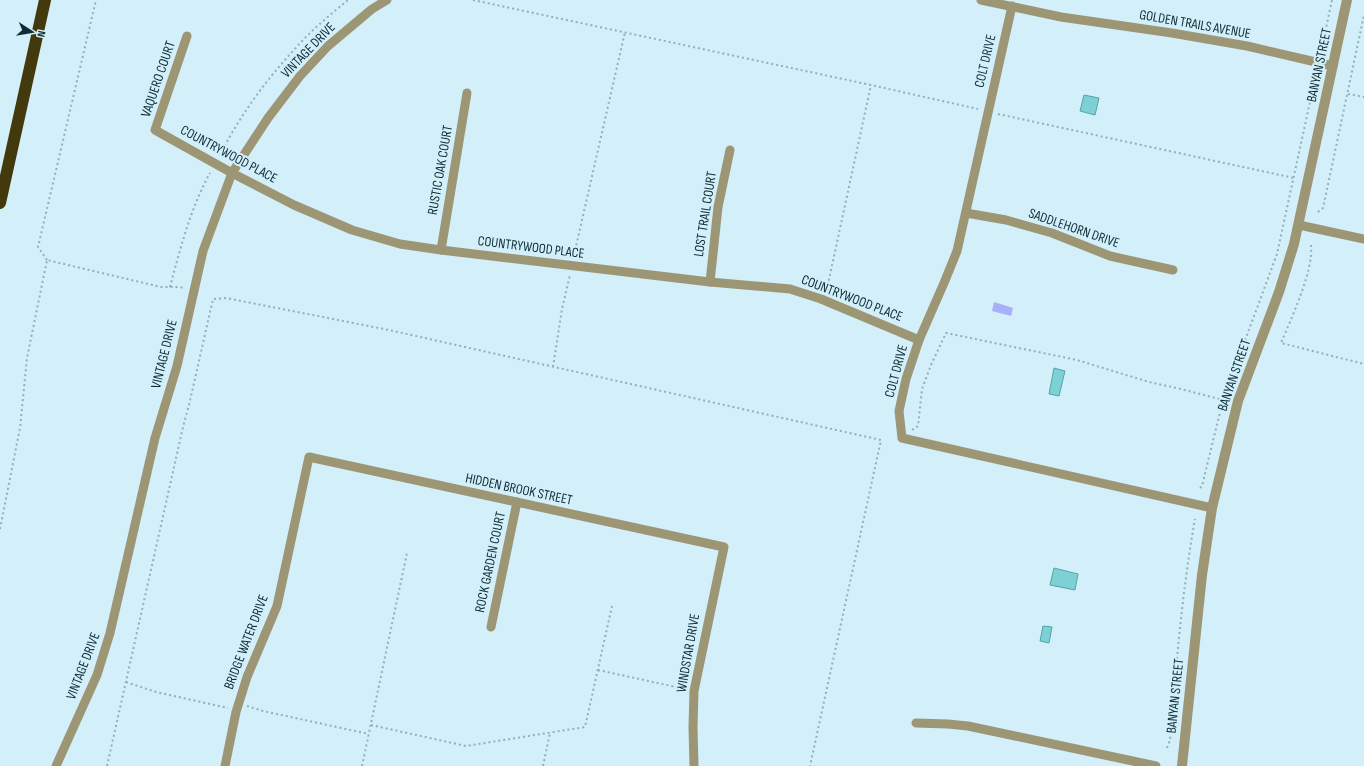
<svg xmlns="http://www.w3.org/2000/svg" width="1364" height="766" viewBox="0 0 1364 766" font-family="'Sofia Sans Condensed',sans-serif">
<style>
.water{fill:#a8b0fa}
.building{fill:#7dd1d4;stroke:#51a5a8}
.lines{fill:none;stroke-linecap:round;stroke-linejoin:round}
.path{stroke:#91afb9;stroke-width:2;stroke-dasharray:2 3;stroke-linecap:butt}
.minor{stroke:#9c9675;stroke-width:9}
.tertiary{stroke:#9c9675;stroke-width:10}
.motorway{stroke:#423a0c;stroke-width:12}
.labels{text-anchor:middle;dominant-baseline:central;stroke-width:4;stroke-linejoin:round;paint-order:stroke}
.street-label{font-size:14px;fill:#0c2d36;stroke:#d3eff9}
</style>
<rect width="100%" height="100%" fill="#d3eff9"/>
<path class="water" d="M994,302L1013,308L1011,316L992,311Z"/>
<g class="building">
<path d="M1084,95L1099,98L1095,115L1080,111Z"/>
<path d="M1054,368L1065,371L1059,396L1049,394Z"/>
<path d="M1054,568L1078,574L1075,590L1050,585Z"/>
<path d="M1043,626L1052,627L1049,643L1040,641Z"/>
</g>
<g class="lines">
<g class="path">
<path d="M473,0L871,85L978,109"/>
<path d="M1320,45L1323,42L1332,0"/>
<path d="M1348,94L1364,97"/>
<path d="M998,114L1294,178"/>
<path d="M220,155C239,117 265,81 294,50C310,31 330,15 348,0"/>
<path d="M1318,212L1323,208L1364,15"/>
<path d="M1311,245C1314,270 1291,319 1281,343L1364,364"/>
<path d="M574,255L625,32"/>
<path d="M47,260L38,247L96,0"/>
<path d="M170,287C180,249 191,207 210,173"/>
<path d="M825,290L828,284L871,85"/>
<path d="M553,367L562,309L570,275"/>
<path d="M912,430L918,426L922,389L931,365L946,333L1077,360L1149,382L1181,389L1223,400"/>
<path d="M1200,488L1202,486L1223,400L1277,254L1313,88V78"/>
<path d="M0,529L20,428L27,358L47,260L161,287H178L185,288"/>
<path d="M598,670L685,689"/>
<path d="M126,682L156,692L228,708"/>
<path d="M247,706L263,711L369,734"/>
<path d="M371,725L466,746L585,727L612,606"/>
<path d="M1167,748L1170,740C1176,666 1182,592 1195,519"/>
<path d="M107,766L183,427L189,405L213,299L226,298L389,330L881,440L810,766"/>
<path d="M362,766L407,553"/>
<path d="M543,766L550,733"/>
</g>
<g class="minor">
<path d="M981,0L1061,17L1172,33L1247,46L1333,66"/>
<path d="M1012,6L957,251L944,283L919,340L906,379L899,411L902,438L1212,508"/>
<path d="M187,36L155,130L232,173L294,205L352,230L400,244L441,250L710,282L790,289L821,299L919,340"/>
<path d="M966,213L1006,220L1052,233L1110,256L1173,270"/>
<path d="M1299,225L1364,239"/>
<path d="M441,250L467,93"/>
<path d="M710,282L718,207L730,150"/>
<path d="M491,627L517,502"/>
<path d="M916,723L948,724L968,726L1156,766"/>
<path d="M56,766L97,675L110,633L155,438L177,366L203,251L232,173L268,118L300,76L328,46L372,9L387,0"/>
<path d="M225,766L236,712L247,677L277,606L309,457L724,547L694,691L693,727L694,766"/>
</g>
<path class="tertiary" d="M1182,766L1202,575L1212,508L1238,401L1279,292L1294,244L1347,0"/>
<path class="motorway" d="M0,203L45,0"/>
</g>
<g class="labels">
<g class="street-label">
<text transform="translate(1195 24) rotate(10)">GOLDEN TRAILS AVENUE</text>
<text transform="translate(308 50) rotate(-46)">VINTAGE DRIVE</text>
<text transform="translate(985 61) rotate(-77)">COLT DRIVE</text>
<text transform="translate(1319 65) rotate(-78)">BANYAN STREET</text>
<text transform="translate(158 79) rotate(-71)">VAQUERO COURT</text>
<text transform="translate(229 154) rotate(28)">COUNTRYWOOD PLACE</text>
<text transform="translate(440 170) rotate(-80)">RUSTIC OAK COURT</text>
<text transform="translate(705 214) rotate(-81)">LOST TRAIL COURT</text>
<text transform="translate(1074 228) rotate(19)">SADDLEHORN DRIVE</text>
<text transform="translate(531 247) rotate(7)">COUNTRYWOOD PLACE</text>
<text transform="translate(852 298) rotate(21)">COUNTRYWOOD PLACE</text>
<text transform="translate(164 354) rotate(-76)">VINTAGE DRIVE</text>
<text transform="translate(896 371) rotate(-75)">COLT DRIVE</text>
<text transform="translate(1234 375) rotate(-71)">BANYAN STREET</text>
<text transform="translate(519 489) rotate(12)">HIDDEN BROOK STREET</text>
<text transform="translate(490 562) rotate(-78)">ROCK GARDEN COURT</text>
<text transform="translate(246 642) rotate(-69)">BRIDGE WATER DRIVE</text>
<text transform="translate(688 653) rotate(-80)">WINDSTAR DRIVE</text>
<text transform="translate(83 666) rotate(-69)">VINTAGE DRIVE</text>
<text transform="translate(1175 696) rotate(-84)">BANYAN STREET</text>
</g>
</g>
<g transform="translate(32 32) rotate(102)" stroke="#d3eff9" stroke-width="3" paint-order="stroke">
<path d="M0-3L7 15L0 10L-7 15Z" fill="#0c2d36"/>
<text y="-6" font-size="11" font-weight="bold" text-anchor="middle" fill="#0c2d36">N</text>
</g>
</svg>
